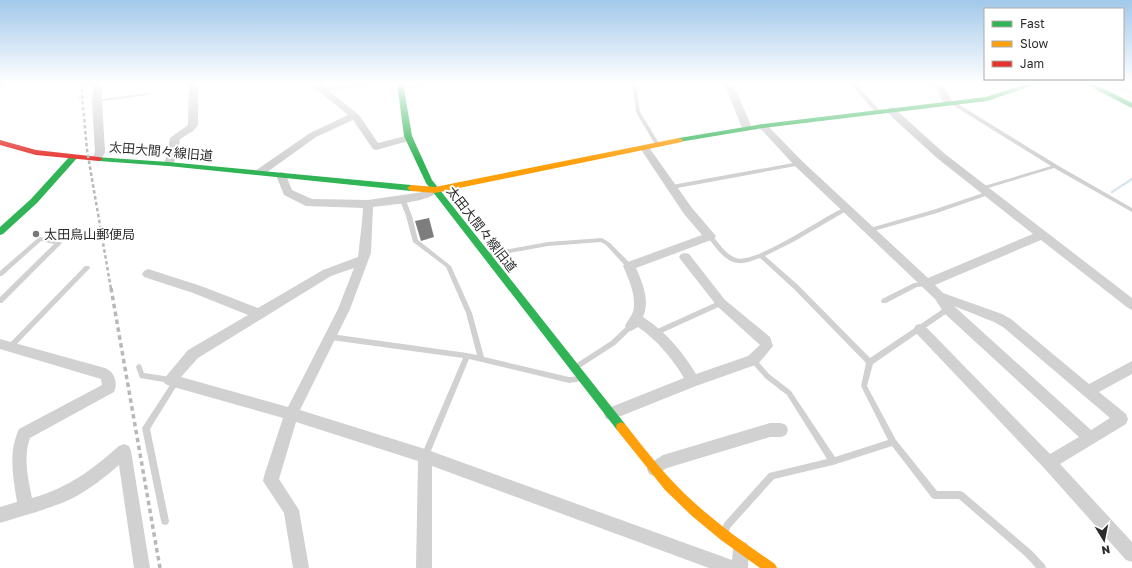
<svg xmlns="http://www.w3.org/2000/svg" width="1132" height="568" viewBox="0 0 1132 568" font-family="'Golos Text','Noto Sans JP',sans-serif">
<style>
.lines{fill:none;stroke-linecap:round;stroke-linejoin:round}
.stream{stroke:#d9e6ee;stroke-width:2.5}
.building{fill:#7d7d7d}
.path{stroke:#d1d1d1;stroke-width:1.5;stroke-dasharray:1.5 1.5;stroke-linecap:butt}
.lane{fill:#d1d1d1;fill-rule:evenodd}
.street{fill:#d1d1d1;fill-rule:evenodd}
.fast{fill:#30b455;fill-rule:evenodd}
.slow{fill:#ff9f0a;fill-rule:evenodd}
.jam{fill:#e5322d;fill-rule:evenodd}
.rail-far1{stroke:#b8b8b8;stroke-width:2.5;stroke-dasharray:3.5 2.5;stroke-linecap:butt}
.rail{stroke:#b8b8b8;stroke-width:3.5;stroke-dasharray:4.5 3.5;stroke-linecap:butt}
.poi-dot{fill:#767676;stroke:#fff;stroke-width:1.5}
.labels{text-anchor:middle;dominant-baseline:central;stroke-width:4;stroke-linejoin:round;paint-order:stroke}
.street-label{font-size:13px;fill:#2c2c2c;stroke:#fff}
.poi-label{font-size:13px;fill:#2c2c2c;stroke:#fff;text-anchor:start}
</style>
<rect width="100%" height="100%" fill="#fff"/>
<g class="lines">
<g class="stream">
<path d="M1113,83L1132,93"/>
<path d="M1112,192L1132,179"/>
</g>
</g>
<path class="building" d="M429,218L434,237L421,241L415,221Z"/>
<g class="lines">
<path class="path" d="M77,93L79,100L89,97"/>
<g class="lane">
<path d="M3,83H8L0,90V86Z"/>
<path d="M366,83H384L322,91L320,90L322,89Z"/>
<path d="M422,83H433L401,90L399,89L401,88Z"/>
<path d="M632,83H636L640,112L660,145V146H656L636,112Z"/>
<path d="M850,83H855L880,111V113H876Z"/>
<path d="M146,93H148V95L97,102L95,101L97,100Z"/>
<path d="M951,102H955L1057,165L1132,208V212L1054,168L985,189H981L980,188L981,187L1051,166L951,104Z"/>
<path d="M799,162L801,163V165L672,189L669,187L672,185Z"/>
<path d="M989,191L991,192L992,193L991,194L937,213L870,232L867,230L870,228L933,210Z"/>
<path d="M402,196L405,198L412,216L418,240L451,266L472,313L484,357L569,377L581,376L583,377L584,379L583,381L569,383L469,359L428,458L425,459L422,458L421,456L463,358L331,340L329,339L328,337L329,335L331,334L467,353L477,355L466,313L446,267L413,242L406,216L399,198Z"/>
<path d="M846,207L849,209L848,210L793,242L765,256L798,285L870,358L946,307H950L951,309L950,311L873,364L867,386L896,440L937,491H960L963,492L1032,551L1045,565L1046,568H1036L1026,557L959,499H935L932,498L892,446L833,465L774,479L730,528L728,535L725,536L722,535L721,532L724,523L769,473L827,459L787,395L765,378L751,362L750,360L751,358L753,357L755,358L769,374L791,391L835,457L888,440L861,386L866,363L794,289L760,258C753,260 746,264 738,263C725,262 714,246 707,236L710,234L712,235C719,243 725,254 736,258C755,265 825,215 846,207Z"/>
<path d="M40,237L59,241L62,243L2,303H0V297L54,244L41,241L2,276H0V271L38,238Z"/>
<path d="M602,238L610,243L631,264L632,266L631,268H627L606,245L601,242L548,246L487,257L484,255L487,253L548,242Z"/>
<path d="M85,266H89L90,268L12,349L10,350L8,349L7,347L8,345Z"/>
<path d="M925,282H927L928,284L927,286L917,287L886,303H882L881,301L882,299L914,283Z"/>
<path d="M719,301H723L724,303L723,305L657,335L655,336L653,335L652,333L653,331Z"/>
<path d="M631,323L633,324L634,326L633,328L615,345L578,369L576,370L574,369L573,367L574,365L611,341L629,324Z"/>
<path d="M139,364L141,365L144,373L170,377L172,378L173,381L176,379L178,380L179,382L150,429L169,521L168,524L165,525L162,524L161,521L142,428L172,382L170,383L140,378L136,367L137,365Z"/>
</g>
<g class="street">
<path d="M94,83H102V101L105,152L101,160L97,161L92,158L95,152L92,101Z"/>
<path d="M189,83H198V125L193,131L180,139L177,156L172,166H164L163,164L167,156L170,138L188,125Z"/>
<path d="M309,83H319L359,115L378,143L409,135L414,138L412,140L376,150L373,149L353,120L316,137L263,175H255L254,173L255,171L310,133L348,115Z"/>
<path d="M724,83H733L752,128L750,130L747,131L742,128Z"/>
<path d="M933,83H942L953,103L951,105H945Z"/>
<path d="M891,107L894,108L945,154L1132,298V310L1128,308L1041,240L935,285L943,293L1002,314L1011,319L1089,384L1132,361V374L1099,392L1126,414L1128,419L1126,424L1060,464L1132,542V562L1126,560L1044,468L916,333L914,329L916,325L920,324L924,325L1050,454L1079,437L944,313L935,299L795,166L758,126L760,124H766L803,162L928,278L1033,234L937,158L893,118L886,110ZM954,306L994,322L1003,327L1110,418L1091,430Z"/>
<path d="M645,145L648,146L692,208L716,236L714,239L636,268C643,284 650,301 643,317C666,332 682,351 696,374L748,356L760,345L717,306L681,260L679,257L681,254L685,253L689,254L725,300L770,337L773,346L758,364L696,386L611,420L606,419L604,414L606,409L684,378C672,358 657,340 638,327L631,331L627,330L625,326C627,321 631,317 633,312C637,297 629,280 623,266L625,263L702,235L684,214L640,148Z"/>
<path d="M281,172L285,173L292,190L312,199L368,200L423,192L435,186L439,187L440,190C432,202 388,205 373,207L371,253L350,309L300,410L425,449L732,560L733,549L735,543L741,541L747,543L749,549L748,568H709L432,466V568H416L418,461L296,422L279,479L299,510L309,568H293L284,513L263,481L264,476L283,418L170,386L165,384L163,380L188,350L248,315L193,293L144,277L142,274L144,271L148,269L201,286L258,308L323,270L358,257L362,222L363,208L306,206L284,195L276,175ZM354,268L338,309L288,407L181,377L198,358L331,276Z"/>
<path d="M0,339L105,368C115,372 118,383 114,392L30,438C23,457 28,479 32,498C70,487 90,471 119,446L124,444L129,446L131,451L150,568H134L119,465C105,477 90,489 73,498C50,509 25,515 0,523V507L17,502C13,477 8,453 19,429L102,385L101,379L0,349Z"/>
<path d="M770,423H781L786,425L788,430L786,435L781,437H770L667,468L654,476L649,474L647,469L649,464L663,455Z"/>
</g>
<g class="fast">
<path d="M397,83H403L412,136L432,180L625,424L626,427L625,430L621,432L617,430L426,183L404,136Z"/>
<path d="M1029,83H1040L987,101L763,128L679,142L675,140L679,138L763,124L986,97Z"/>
<path d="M1083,83H1092L1132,103V108Z"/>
<path d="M71,155H74L78,157L37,203L3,234L0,235V227L31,199Z"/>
<path d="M96,157L168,162L411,185L415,188L411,191L168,166L99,161L95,159Z"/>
</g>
<g class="slow">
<path d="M679,138L683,140L682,142L435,193L411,191L407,188L411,185L435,187Z"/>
<path d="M621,422L625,424C644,448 663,473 686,495C713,521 744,543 775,564L777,568H760L721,540L692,516L665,490L617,430L616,427L617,424Z"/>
</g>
<path class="jam" d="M0,140L36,150L99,157L103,159L99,161L36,155L0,145Z"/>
<path class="rail-far1" d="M81,83L87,150L111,289"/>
<path class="rail" d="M111,288L160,568"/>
</g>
<linearGradient id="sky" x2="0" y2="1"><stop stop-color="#a2c8ea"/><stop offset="0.51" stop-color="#fff"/><stop offset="1" stop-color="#fff" stop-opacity="0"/></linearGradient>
<rect width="1132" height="163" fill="url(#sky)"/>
<circle class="poi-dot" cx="36" cy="234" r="4"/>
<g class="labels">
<g class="street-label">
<text transform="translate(161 151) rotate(5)">太田大間々線旧道</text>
<text transform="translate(482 229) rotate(52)">太田大間々線旧道</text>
</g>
<g class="poi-label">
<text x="44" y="234">太田鳥山郵便局</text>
</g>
</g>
<rect x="984" y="8" width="140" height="72" fill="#ffffff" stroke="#ababab"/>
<rect x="992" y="21" width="20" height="6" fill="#30b455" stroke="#ababab"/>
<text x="1020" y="28" font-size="12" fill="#2c2c2c">Fast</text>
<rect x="992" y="41" width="20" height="6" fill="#ff9f0a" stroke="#ababab"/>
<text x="1020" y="48" font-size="12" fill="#2c2c2c">Slow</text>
<rect x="992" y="61" width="20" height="6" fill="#e5322d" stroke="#ababab"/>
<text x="1020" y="68" font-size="12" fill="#2c2c2c">Jam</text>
<g transform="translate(1104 540) rotate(170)" stroke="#ffffff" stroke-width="3" paint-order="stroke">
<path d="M0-3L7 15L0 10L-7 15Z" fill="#2c2c2c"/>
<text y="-6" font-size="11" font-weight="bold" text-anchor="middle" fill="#2c2c2c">N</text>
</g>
</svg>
